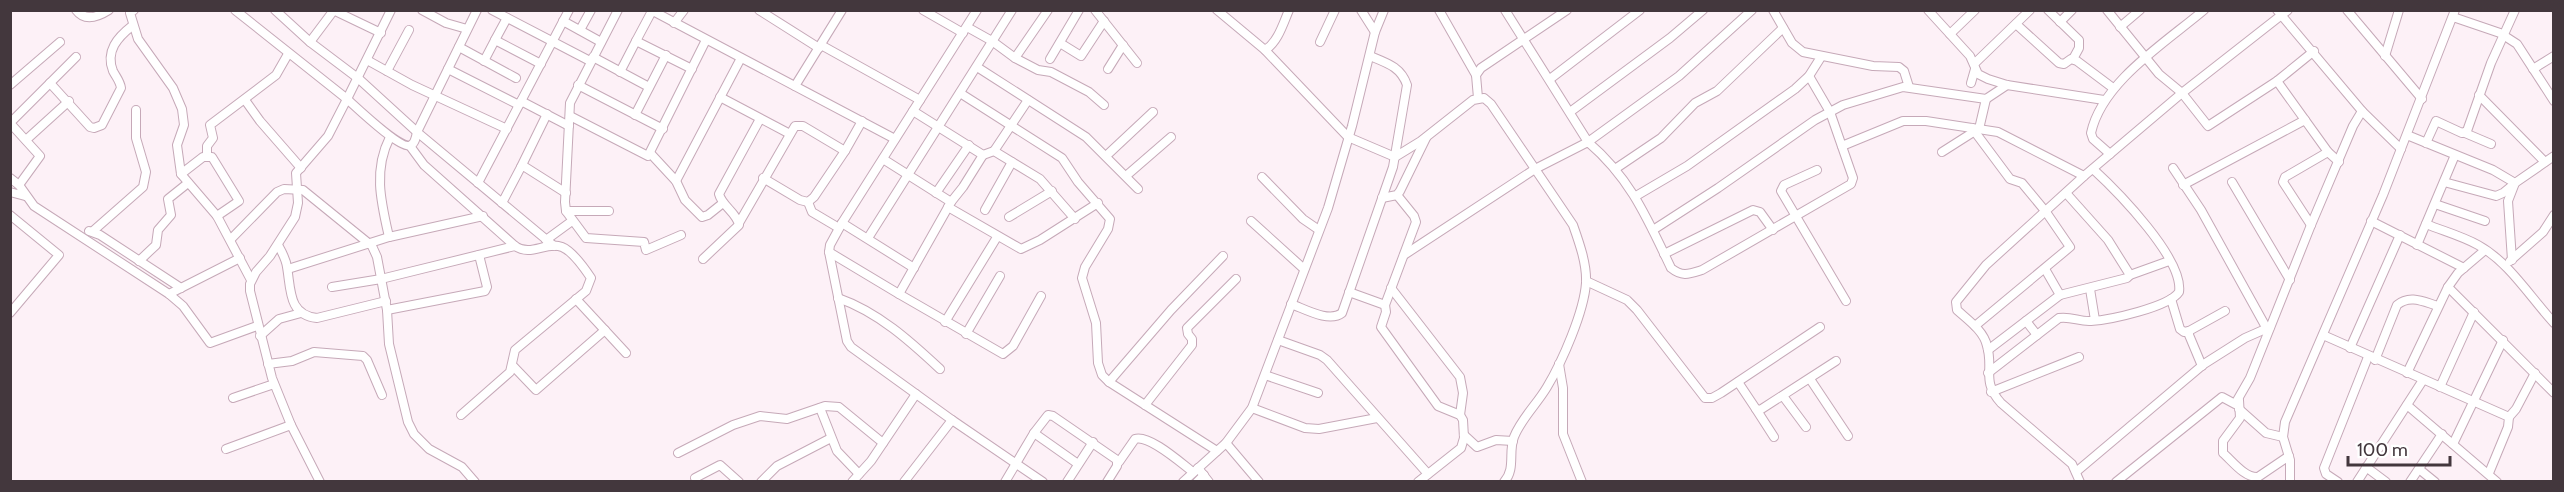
<svg xmlns="http://www.w3.org/2000/svg" width="2564" height="492" viewBox="0 0 2564 492" font-family="Cabin,sans-serif">
<style>
.lines{fill:none;stroke-linecap:round;stroke-linejoin:round}
.minor-casing{stroke:#c6a9b8;stroke-width:10}
.minor{stroke:#fff;stroke-width:8}
</style>
<rect width="100%" height="100%" fill="#fdf1f7"/>
<g class="lines">
<defs>
<g id="minor">
<path d="M76,10C85,22 98,17 109,10"/>
<path d="M134,10L130,13L138,39L173,88L182,109L184,125L177,145L181,174L217,216L251,280"/>
<path d="M235,10L347,99L391,10"/>
<path d="M275,10L310,42L359,79L417,132L554,246"/>
<path d="M333,10L381,33"/>
<path d="M422,10L446,23L467,29"/>
<path d="M492,10L590,61"/>
<path d="M618,10L570,103L565,202L566,211L586,238L644,242L646,250L681,235"/>
<path d="M651,10L895,139"/>
<path d="M759,10L819,48"/>
<path d="M923,10L963,33"/>
<path d="M977,10L842,223L830,245L829,252L847,341L851,347L952,420L1043,482"/>
<path d="M1095,10L1137,63"/>
<path d="M1217,10L1265,50C1278,42 1283,24 1289,10"/>
<path d="M1361,10L1375,32"/>
<path d="M1439,10L1476,75"/>
<path d="M1505,10L1588,142L1679,76L1752,10"/>
<path d="M1773,10L1792,43L1803,52L1873,66L1899,67L1904,71L1909,87"/>
<path d="M1928,10L1970,56L1978,74L1988,79L2007,85L2104,100"/>
<path d="M2048,10L2079,40V48L2073,59"/>
<path d="M2107,10L2159,74L2182,93L2208,126L2277,81L2314,51"/>
<path d="M2277,10L2362,111L2401,149"/>
<path d="M2347,10L2422,99"/>
<path d="M2453,17L2500,33L2517,44L2554,101"/>
<path d="M563,21L601,42"/>
<path d="M2060,22L2072,10"/>
<path d="M674,23L684,10"/>
<path d="M2016,24L2059,63L2064,64L2071,59L2077,61L2113,88"/>
<path d="M967,27L992,41L1015,58L1038,70L1051,72L1089,92L1104,105"/>
<path d="M2120,27L2140,10"/>
<path d="M580,30L591,10"/>
<path d="M1950,34L1975,10"/>
<path d="M495,40L507,18"/>
<path d="M636,41L652,11"/>
<path d="M310,42L334,10"/>
<path d="M1320,42L1335,10"/>
<path d="M1060,43L1081,56L1104,21"/>
<path d="M821,45L920,100"/>
<path d="M459,47L516,78"/>
<path d="M1265,50L1348,137L1395,157L1421,141L1473,100L1484,98L1491,104L1573,225C1579,242 1587,264 1586,283C1584,312 1562,362 1547,387C1537,404 1521,419 1514,437C1508,452 1516,469 1504,482"/>
<path d="M2385,56L2399,10"/>
<path d="M593,57L649,87"/>
<path d="M1015,58L1048,10"/>
<path d="M1050,59L1079,10"/>
<path d="M367,60L412,85L507,129"/>
<path d="M484,61L495,40L541,64"/>
<path d="M1974,64L2030,10"/>
<path d="M977,67L1086,137L1138,189"/>
<path d="M448,69L519,105"/>
<path d="M1108,69L1123,45"/>
<path d="M2533,69L2554,56"/>
<path d="M387,71L409,30"/>
<path d="M620,72L636,41L692,69"/>
<path d="M1550,79L1640,10"/>
<path d="M2277,81L2328,152L2339,162"/>
<path d="M50,83L90,127L94,128L102,125L121,88C120,81 116,77 113,71C105,51 118,37 132,26"/>
<path d="M1971,83L1975,69"/>
<path d="M10,85L60,42"/>
<path d="M578,85L663,129"/>
<path d="M795,86L842,10"/>
<path d="M960,93L1062,158L1078,182L1110,219L1108,229L1085,267L1082,278L1096,323L1098,363L1102,375L1109,382L1217,451"/>
<path d="M2479,95L2545,162"/>
<path d="M720,97L790,134"/>
<path d="M1478,98L1476,75L1481,68L1567,10"/>
<path d="M245,100L260,121L301,168"/>
<path d="M521,101L569,126"/>
<path d="M913,111L983,155L994,151L1040,179L1075,219"/>
<path d="M1570,112L1670,38L1703,10"/>
<path d="M635,115L666,55"/>
<path d="M570,116L648,156L706,40"/>
<path d="M10,123L76,57"/>
<path d="M10,123L40,156L19,185"/>
<path d="M1972,128L2010,179L2022,183L2046,212L2070,247L1975,326"/>
<path d="M1979,129L1986,99"/>
<path d="M2465,133L2491,144"/>
<path d="M2407,135L2493,170L2515,183L2554,156"/>
<path d="M26,140L69,101"/>
<path d="M2426,143L2436,121L2462,133L2467,131L2491,63L2515,10"/>
<path d="M410,146L424,165L515,246C531,257 546,241 562,247C572,251 585,269 591,278L586,291L515,350L510,372L461,415"/>
<path d="M1842,146L1903,121H1926L1998,132L2084,176"/>
<path d="M994,151L1028,100"/>
<path d="M1942,152L1975,131"/>
<path d="M651,154L676,181L685,200L702,217L708,215L723,203"/>
<path d="M2110,154L2093,139L2091,133C2102,82 2165,43 2204,10"/>
<path d="M207,156V146L213,138L210,125L276,75L288,54"/>
<path d="M1106,156L1153,112"/>
<path d="M883,159L951,202"/>
<path d="M521,167L547,114"/>
<path d="M2173,168L2201,210L2267,329"/>
<path d="M1615,169L1661,138L1695,103L1717,91L1783,28"/>
<path d="M1817,170L1784,185L1781,191L1846,301"/>
<path d="M181,174L203,157H212L239,201L217,216"/>
<path d="M1126,176L1171,137"/>
<path d="M1262,177L1303,219L1319,230"/>
<path d="M10,178L19,185L34,206L169,294L183,306L210,343L257,326"/>
<path d="M763,178L800,200L808,202L814,197L845,151L862,121"/>
<path d="M676,181L741,58"/>
<path d="M2232,182L2290,280"/>
<path d="M2444,182L2496,196L2503,193L2514,184"/>
<path d="M478,183L569,10"/>
<path d="M2183,185L2305,120"/>
<path d="M10,192L25,196"/>
<path d="M936,193L969,145"/>
<path d="M1636,196L1687,166L1795,89L1809,76L1821,57"/>
<path d="M1382,198L1397,195L1400,191L1426,138"/>
<path d="M808,202L812,212L839,228"/>
<path d="M502,203L521,167H525L566,193"/>
<path d="M2435,204L2485,221"/>
<path d="M948,207L1021,249L1040,240L1098,203"/>
<path d="M985,210L1012,162"/>
<path d="M566,211H609"/>
<path d="M10,215L59,255L10,313"/>
<path d="M1009,217L1052,191"/>
<path d="M1251,221L1304,269"/>
<path d="M2371,221L2464,268"/>
<path d="M739,223L795,126H803L845,151"/>
<path d="M842,223L914,268"/>
<path d="M2426,224C2443,231 2462,236 2478,245C2509,262 2530,297 2554,323"/>
<path d="M2311,225L2283,182L2285,177L2328,152"/>
<path d="M1653,230L1718,188L1815,120L1843,105L1903,87L1986,99L2007,85"/>
<path d="M89,231L100,235L181,288"/>
<path d="M93,231L143,187L146,172L136,138V110"/>
<path d="M389,237C381,202 373,170 390,137"/>
<path d="M868,238L1012,10"/>
<path d="M231,239L277,192L284,189L303,190L372,246L377,257L387,310L389,344L408,422L414,434L429,449L462,467L475,482"/>
<path d="M546,240L572,221"/>
<path d="M278,245C282,252 286,259 287,267C291,289 288,315 317,318L386,301"/>
<path d="M2417,245L2455,155"/>
<path d="M829,252L899,294L951,202L963,187L983,155"/>
<path d="M1664,254L1753,210L1760,212L1773,230"/>
<path d="M1404,255L1535,169L1588,142C1631,179 1647,218 1671,268C1682,277 1689,274 1702,270L1851,184L1853,178L1830,112L1809,76"/>
<path d="M703,259L739,225C737,213 722,206 719,194L760,119"/>
<path d="M2512,260L2508,201L2515,183"/>
<path d="M139,261L156,245L158,230L171,215L168,199L188,183"/>
<path d="M2510,261L2543,232L2554,215"/>
<path d="M288,269L389,237L483,216"/>
<path d="M2130,275L2169,261"/>
<path d="M1586,281L1627,300L1637,310L1705,398H1712L1721,393L1820,327"/>
<path d="M332,287L381,279L515,246"/>
<path d="M2448,287L2554,393"/>
<path d="M1391,288L1460,377L1463,393L1460,415"/>
<path d="M2090,289L2095,320"/>
<path d="M1349,292L1385,305L1386,312L1381,327L1438,406L1460,415L1463,420L1464,438L1461,448L1418,482"/>
<path d="M169,294L240,258"/>
<path d="M899,294L1003,354L1013,346L1041,296"/>
<path d="M2060,295L2127,278L2130,275L2108,240L2066,193"/>
<path d="M838,298C878,312 910,341 940,369"/>
<path d="M576,299L626,353"/>
<path d="M2171,299L2180,329L2184,332L2189,331"/>
<path d="M1291,304C1305,309 1329,323 1342,313L1393,167L1407,85C1401,67 1387,63 1370,56"/>
<path d="M1385,305L1416,222L1414,216L1397,195"/>
<path d="M387,310L485,291L487,287L479,255"/>
<path d="M2026,321L2037,335"/>
<path d="M945,322L997,237"/>
<path d="M966,334L1000,276"/>
<path d="M2323,335L2509,417L2508,427L2489,473"/>
<path d="M260,336L279,319L301,313"/>
<path d="M1278,340L1320,355L1327,360L1428,474"/>
<path d="M2350,348L2400,235"/>
<path d="M1988,350L2060,295L2045,269"/>
<path d="M2375,360L2397,305C2410,294 2424,302 2438,306"/>
<path d="M268,364L292,361L314,352L363,356L367,360L382,395"/>
<path d="M1559,364L1563,388V434L1582,482"/>
<path d="M513,366L536,390L605,330"/>
<path d="M2202,366L2189,335V331L2225,311"/>
<path d="M1988,373L2059,318C2071,316 2080,322 2091,321C2110,320 2169,307 2179,292C2184,259 2117,191 2093,169"/>
<path d="M2407,373L2448,287L2458,273L2485,250"/>
<path d="M1265,375L1318,393"/>
<path d="M1810,379L1848,436"/>
<path d="M1109,382L1171,310L1223,256"/>
<path d="M1738,382L1756,409L1760,410L1836,361"/>
<path d="M2440,387L2474,312"/>
<path d="M1991,392L2079,357"/>
<path d="M1783,396L1806,427"/>
<path d="M233,398L274,384"/>
<path d="M2239,400L2240,418L2223,441V453C2233,462 2245,478 2258,477L2289,456"/>
<path d="M1145,405L1192,345V339L1188,334L1187,328L1236,279"/>
<path d="M2407,405L2497,482"/>
<path d="M820,408L837,451L859,474"/>
<path d="M1252,408L1305,428L1319,429L1377,418"/>
<path d="M1756,409L1774,437"/>
<path d="M2239,409L2266,433L2283,437"/>
<path d="M2509,417L2516,409L2535,373"/>
<path d="M1034,433L1078,464"/>
<path d="M1464,435L1477,447L1496,440L1513,441"/>
<path d="M1226,443L1259,482"/>
<path d="M2453,444L2503,340"/>
<path d="M226,449L291,425"/>
<path d="M678,453L733,425L760,416L787,419L825,406L839,407L883,443"/>
<path d="M1119,462L1135,439C1149,434 1181,463 1193,472"/>
<path d="M2366,467L2386,482"/>
<path d="M1198,468L1209,482"/>
<path d="M2419,469L2435,482"/>
<path d="M2076,472L2204,364L2245,338L2270,327"/>
<path d="M695,478L720,465L739,482"/>
<path d="M320,482L291,425L272,378L250,291V284L256,272L270,256L295,217L298,203L296,173L328,136L347,99C356,107 402,151 411,145C415,143 416,137 417,132L477,10"/>
<path d="M761,482L777,466L831,438"/>
<path d="M852,482L871,461L916,394"/>
<path d="M904,482L952,420"/>
<path d="M1005,482L1034,433L1048,415L1053,416L1117,460V466L1107,482"/>
<path d="M1067,482L1093,442"/>
<path d="M1183,482L1226,443L1252,408L1328,208L1352,126L1375,32L1384,10"/>
<path d="M1197,482L1204,475"/>
<path d="M2080,482L2072,464L2001,403C1981,381 1994,369 1987,346C1984,331 1968,320 1957,310L1956,302L1986,265L2084,176L2182,93L2288,10"/>
<path d="M2116,482L2222,397L2235,404L2250,378L2311,225L2353,126L2362,111"/>
<path d="M2290,482V460L2283,437L2285,422L2383,195L2455,10"/>
<path d="M2338,482L2326,474L2324,468L2368,357"/>
<path d="M2357,482L2423,380"/>
<path d="M2410,482L2442,434"/>
</g>
</defs>
<use href="#minor" class="minor-casing"/>
<use href="#minor" class="minor"/>
</g>
<rect width="2564" height="492" fill="none" stroke="#43373d" stroke-width="24"/>
<path d="M2348 456v9h102v-9" fill="none" stroke="#43373d" stroke-width="3"/>
<text x="2357" y="456" font-size="18" fill="#43373d" stroke="#ffffff" stroke-width="4.5" paint-order="stroke">100 m</text>
</svg>
